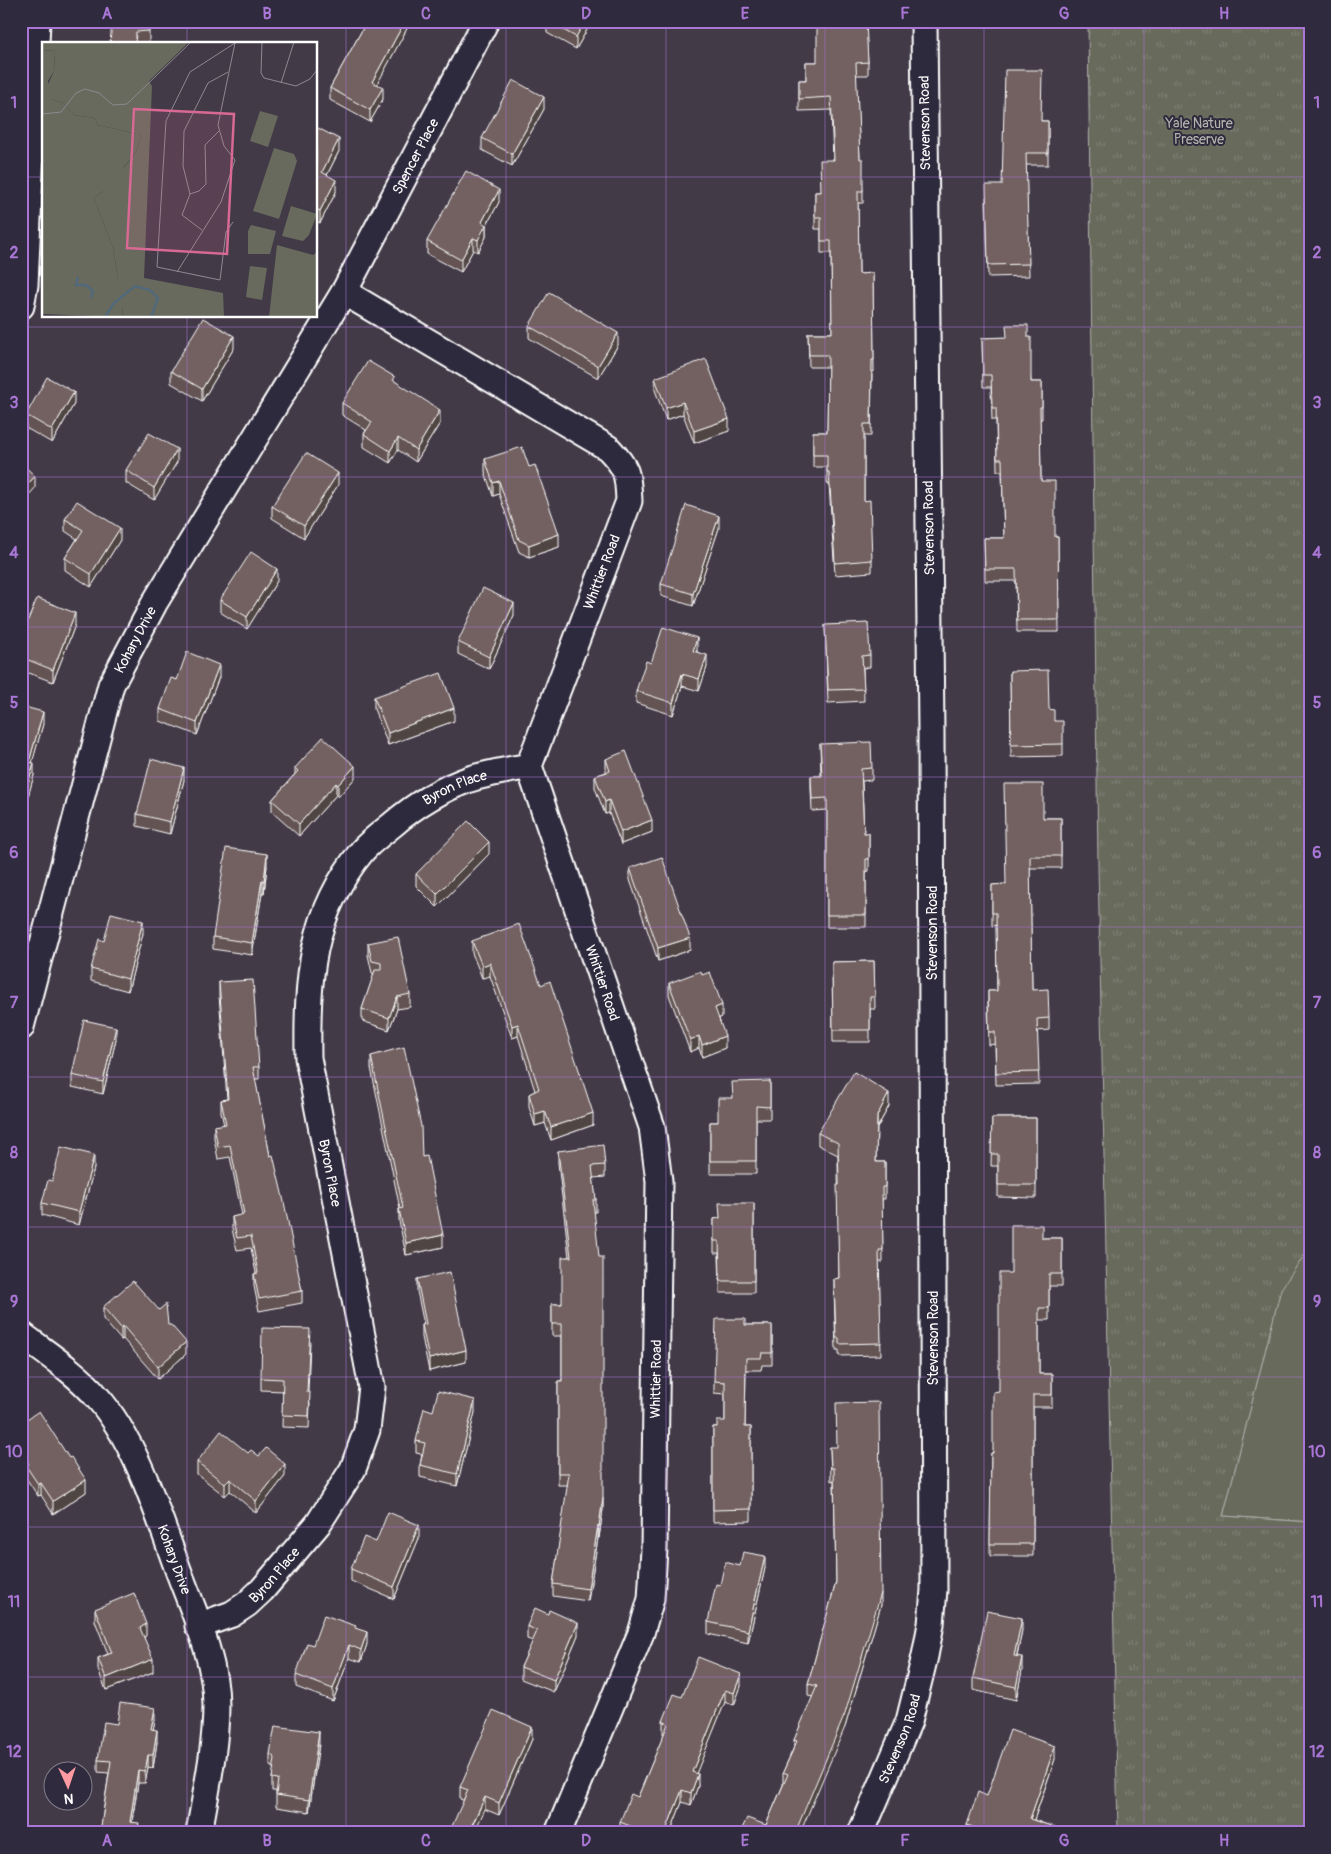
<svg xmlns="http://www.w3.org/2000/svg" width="1331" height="1854" viewBox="0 0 1331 1854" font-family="Pangolin,sans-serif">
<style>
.green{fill:#676a5c;stroke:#b3b4ae}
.park{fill:url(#park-tufts);stroke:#b3b4ae}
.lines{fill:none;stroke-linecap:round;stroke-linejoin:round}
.minor-casing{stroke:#fff;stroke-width:29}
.minor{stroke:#2f2a3d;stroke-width:25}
.wall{fill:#635353;stroke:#fff}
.shaded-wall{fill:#504443;stroke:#fff}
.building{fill:#736160;stroke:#fff}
.grid{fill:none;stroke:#a976d5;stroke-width:1;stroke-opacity:0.55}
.labels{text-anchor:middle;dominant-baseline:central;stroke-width:4;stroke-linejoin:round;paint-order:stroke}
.street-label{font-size:14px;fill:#fff;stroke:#2f2a3d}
.park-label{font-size:14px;fill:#b3b4ae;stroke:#2f2a3d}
.inset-river{fill:none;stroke:#51697b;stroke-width:2.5}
.inset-road{fill:none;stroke:#8e8991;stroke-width:1}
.view{fill:#d76994;fill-opacity:0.15;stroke:#d76994;stroke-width:2.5}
.inset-edge{fill:none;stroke:#fff;stroke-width:2.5}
.neatline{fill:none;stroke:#a976d5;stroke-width:2}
.grid-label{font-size:16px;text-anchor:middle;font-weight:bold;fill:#a976d5}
</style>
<defs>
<pattern id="park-tufts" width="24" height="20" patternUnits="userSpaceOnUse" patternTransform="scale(1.25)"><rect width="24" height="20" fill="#676a5c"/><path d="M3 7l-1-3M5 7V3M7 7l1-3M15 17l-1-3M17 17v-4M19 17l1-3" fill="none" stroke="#7e8074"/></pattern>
</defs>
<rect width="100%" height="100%" fill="#433a48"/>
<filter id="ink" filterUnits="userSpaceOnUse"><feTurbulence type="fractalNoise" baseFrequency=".02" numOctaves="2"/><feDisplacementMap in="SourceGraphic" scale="10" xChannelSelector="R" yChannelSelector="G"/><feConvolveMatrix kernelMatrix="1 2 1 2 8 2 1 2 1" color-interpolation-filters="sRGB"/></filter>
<g filter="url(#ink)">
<path class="green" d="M1310,1247V1522L1223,1516L1281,1288Z"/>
<path class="park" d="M1088,21H1310V1247L1281,1289L1223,1516L1310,1522V1833H1118L1098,865Z"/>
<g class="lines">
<defs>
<g id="minor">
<path id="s1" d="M344,292L608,448C627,468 628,473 629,501L529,766L652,1127L659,1181L654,1549L651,1599L641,1633L558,1833"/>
<path d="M21,306L25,285L37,21"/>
<path id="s2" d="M21,1027L111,685L155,602L344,292L486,21"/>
<path id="s3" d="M21,1334C47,1354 76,1372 97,1397C136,1441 157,1512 177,1567C193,1611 216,1658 216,1705C216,1748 206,1791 199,1833"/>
<path id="s4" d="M198,1626L232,1614L247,1604L262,1590L318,1524L353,1469L367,1430L372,1387L308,1058C307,979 310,914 363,850C371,841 382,833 392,825C415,805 441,789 470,779C489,773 510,770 529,766"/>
<path id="s5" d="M861,1833L909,1721L925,1656L931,1624L934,1590L931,732L924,21"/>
</g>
</defs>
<use href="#minor" class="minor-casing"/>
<use href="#minor" class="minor"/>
</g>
<g class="wall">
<path d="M149,21V44H110Z"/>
<path d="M367,21H411L377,84L383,99L370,122L330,100V88Z"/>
<path d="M547,21H592L576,49L547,33Z"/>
<path d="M866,32L868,62V75H856L860,159L863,191V203H858L859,274L873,273L874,372H872L871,436H864V501L872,560V572L835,575L829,484H827V467H813V432H827L828,367H809L808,333H832L831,253H821V229H815V192H821L833,160L831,110L799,111V80H806V62H817Z"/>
<path d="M544,109L512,166L482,150V138Z"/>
<path d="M1041,121H1048V165H1026L1029,276L988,277L986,197L1002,185Z"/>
<path d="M316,127L339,151L327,175L336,192L320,223L316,221Z"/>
<path d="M499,202L486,226V237L478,252L473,250L461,272L427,254V241Z"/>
<path d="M529,326L618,345L598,378L529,338Z"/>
<path d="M1028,337L1031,382H1042V419H1040L1041,481L1055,537H1058L1059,632H1017L1016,581H985L984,538H1004L1002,471H997L996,420H992L991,387H983L982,338Z"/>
<path d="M234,348L202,401L171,383V371Z"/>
<path d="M655,378L729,431L694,443L683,414L666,420L655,390Z"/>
<path d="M395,381L440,423L416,462L398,450L390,463L364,447V434L366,430L342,415V403Z"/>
<path d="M74,404L52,443L26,428V415Z"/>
<path d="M485,459L529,467L559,547L529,557L519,552L499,494L493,496L485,472Z"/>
<path d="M177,462L154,500L126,483V470Z"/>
<path d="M338,485L304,538L272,518V506Z"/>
<path d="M65,519L120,540L91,587L65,570V558L77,539L65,531Z"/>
<path d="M719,528L693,606L661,596V584Z"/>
<path d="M277,581L247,629L220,612V600Z"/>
<path d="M514,615L489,669L458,654V642Z"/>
<path d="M75,625L53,682L21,670V637Z"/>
<path d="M825,625L870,655V667L863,668L864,701L828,703Z"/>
<path d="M697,650V652L707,667L699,691L682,686L673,715L636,703V691L651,663Z"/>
<path d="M1010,671L1049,709L1063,744V756L1011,757Z"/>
<path d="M219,677L197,735L160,721V709L177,680Z"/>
<path d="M374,697L454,721L388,745L374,709Z"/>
<path d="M21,706L43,724L32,762L34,775L25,807H23L21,812Z"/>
<path d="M820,744L872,768V780L862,781L864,833H869V871L866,872V927H827V810L812,811L811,789V776H821Z"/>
<path d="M606,759L652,832L621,844L609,813L605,814L595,788V776L606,772Z"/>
<path d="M295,768L355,778L338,797L336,795L299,836L272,812V800L295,774Z"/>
<path d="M184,780L170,834L137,826V814Z"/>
<path d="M1043,818H1061V868H1030L1032,990L1049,1018V1030L1037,1031L1039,1084L996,1085L995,1044L989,1045L988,1003V991H997L996,925L992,926V885L1006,884Z"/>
<path d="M489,854L437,907L416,886V874Z"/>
<path d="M267,866L264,893H262L252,955L213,949V937Z"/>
<path d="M630,868L690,950L658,961L630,880Z"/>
<path d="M143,933L128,991L91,981V969L104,941Z"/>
<path d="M472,941L541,985L593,1125L551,1140L545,1123L535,1126L529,1107V1094L535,1091L518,1036L512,1038L490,976L482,978L472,953Z"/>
<path d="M368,943L410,994V1007L397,1009L389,1030L362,1021V1009L374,974L372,973L368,955Z"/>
<path d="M874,961L875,1009H870V1042H833L832,962Z"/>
<path d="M219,982L259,1067V1079H255L270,1156L302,1291V1303L259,1311L254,1286V1274L256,1273L251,1248L237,1250L232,1229V1217L242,1215L230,1157L218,1159L214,1138V1126L224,1125L221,1112V1100L227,1099L219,995Z"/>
<path d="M669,983L722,1017L719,1018L725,1048L702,1057L699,1048L690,1052L669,995Z"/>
<path d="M116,1039L103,1094L72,1087V1075Z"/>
<path d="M371,1056L422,1157L443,1247L406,1255L399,1221V1209H400L371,1068Z"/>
<path d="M770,1081V1119H756V1174H710V1122H718L732,1098Z"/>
<path d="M889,1106L877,1128L876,1162H885V1199H882L883,1262H879L881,1355L839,1356V1350H836L834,1291V1279L839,1278L838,1155L818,1145V1133Z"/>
<path d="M992,1118H1036V1198L998,1197V1166H991Z"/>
<path d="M558,1151L605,1165V1177L593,1178L596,1200V1212H594L603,1509L599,1538H598L588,1601L553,1596V1584L568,1485H558V1381H562V1336H552V1304H562L569,1257L558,1163Z"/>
<path d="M94,1168L79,1225L42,1215V1203L52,1181Z"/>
<path d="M754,1203V1293H720L719,1253H714V1219L719,1218Z"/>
<path d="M1042,1238H1062V1286H1049V1320H1039V1374H1052V1407H1033V1556H990L991,1453H993L1011,1273Z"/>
<path d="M417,1279L466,1362L429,1371L422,1337V1325H424L417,1291Z"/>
<path d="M103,1307L168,1325L186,1354L158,1379L123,1339L121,1340L103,1319Z"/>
<path d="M745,1325H772V1365H762L761,1370H746L745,1427H751V1521L713,1522V1427H717L725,1421V1394L714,1393V1381Z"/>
<path d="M310,1341L308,1392L310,1404L309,1428L282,1427L283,1391L261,1390V1378Z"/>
<path d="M475,1412L457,1486L420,1477V1465L422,1454L416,1453V1441Z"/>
<path d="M21,1423L69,1458L86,1492L53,1514L41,1495L38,1496L26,1478V1472L21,1464Z"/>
<path d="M830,1447L881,1605L845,1727L766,1825L783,1785V1772L794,1747V1740L813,1697L808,1696V1684L836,1582L834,1480L831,1481Z"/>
<path d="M248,1453L285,1476L256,1513L230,1491L225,1496L197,1474V1462Z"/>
<path d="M419,1538L394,1599L351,1581V1569L376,1542Z"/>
<path d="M740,1566L765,1568L748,1643L708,1634V1622L720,1585Z"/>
<path d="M95,1609L146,1636L144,1638L153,1672L106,1690L98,1670V1658L108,1654L95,1621Z"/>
<path d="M527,1626L578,1635L554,1692L521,1679V1667L533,1641L527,1639Z"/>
<path d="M1022,1630L1017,1656L1022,1670L1016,1700L973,1690V1678Z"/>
<path d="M367,1644L361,1662L349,1658L333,1701L296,1687V1675L313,1645Z"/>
<path d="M741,1686L734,1705L725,1702L696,1773L698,1786L691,1805L682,1802L670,1833H620V1822L638,1797L664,1734H663V1721L682,1697Z"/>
<path d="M155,1720L153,1729L157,1742L153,1768L148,1767L145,1783H138L132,1822L139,1833H100L109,1773L98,1772V1760L117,1724Z"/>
<path d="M532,1739L499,1815L460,1799V1787Z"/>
<path d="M319,1744L309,1812L276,1807V1791H272V1778L274,1769L270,1766V1754Z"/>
<path d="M1055,1759L1034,1820L1069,1833H967V1825L987,1796Z"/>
</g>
<g class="shaded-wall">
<path d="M405,21H411L372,94V82Z"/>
<path d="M585,21H592L576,49V37Z"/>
<path d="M383,87V99L370,122V110Z"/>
<path d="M544,97V109L512,166V154Z"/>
<path d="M339,139V151L322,185V172Z"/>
<path d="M336,180V192L320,223V211Z"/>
<path d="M499,190V202L486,226V237L478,252V240L482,222Z"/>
<path d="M473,238V250L461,272V260Z"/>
<path d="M618,333V345L598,378V366Z"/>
<path d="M234,336V348L202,401V389Z"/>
<path d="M74,392V404L52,443V430Z"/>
<path d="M683,402V414L666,420V408Z"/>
<path d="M440,410V423L416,462V450Z"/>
<path d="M729,419V431L694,443V431Z"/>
<path d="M398,438V450L390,463V451Z"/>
<path d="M177,449V462L154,500V488Z"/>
<path d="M338,473V485L304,538V526Z"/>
<path d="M35,476V488L21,504V492Z"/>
<path d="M499,481V494L493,496V483Z"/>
<path d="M719,516V528L693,606V594Z"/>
<path d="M120,528V540L91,587V574Z"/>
<path d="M559,534V547L529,557V545Z"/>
<path d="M277,569V581L247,629V617Z"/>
<path d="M514,603V615L489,669V657Z"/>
<path d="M75,613V625L53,682V670Z"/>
<path d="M697,638V650L693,663V651Z"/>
<path d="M707,655V667L699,691V679Z"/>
<path d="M219,665V677L197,735V723Z"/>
<path d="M682,674V686L673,715V703Z"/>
<path d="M454,708V721L388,745V733Z"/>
<path d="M43,712V724L29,774V762Z"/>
<path d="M34,763V775L25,807V795Z"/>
<path d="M355,766V778L338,797V785Z"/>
<path d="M184,768V780L170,834V822Z"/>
<path d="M336,783V795L299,836V824Z"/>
<path d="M23,795V807L21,812V800Z"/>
<path d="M609,800V813L605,814V802Z"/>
<path d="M652,820V832L621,844V832Z"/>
<path d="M489,842V854L437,907V894Z"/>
<path d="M267,854V866L264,893V881Z"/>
<path d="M262,880V893L252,955V943Z"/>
<path d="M143,921V933L128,991V979Z"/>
<path d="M690,938V950L658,961V948Z"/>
<path d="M490,963V976L482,978V966Z"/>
<path d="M397,997V1009L389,1030V1018Z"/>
<path d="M722,1005V1017L715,1020V1008Z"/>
<path d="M518,1024V1036L512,1038V1026Z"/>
<path d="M116,1027V1039L103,1094V1082Z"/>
<path d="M699,1036V1048L690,1052V1040Z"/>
<path d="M725,1036V1048L702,1057V1045Z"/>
<path d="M889,1093V1106L877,1128V1116Z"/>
<path d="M545,1111V1123L535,1126V1114Z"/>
<path d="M593,1113V1125L551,1140V1127Z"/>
<path d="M94,1155V1168L79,1225V1212Z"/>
<path d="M443,1235V1247L406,1255V1243Z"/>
<path d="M123,1326V1339L121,1340V1328Z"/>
<path d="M186,1342V1354L158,1379V1367Z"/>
<path d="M466,1350V1362L429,1371V1359Z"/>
<path d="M475,1400V1412L457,1486V1474Z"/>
<path d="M285,1464V1476L256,1513V1501Z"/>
<path d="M230,1479V1491L225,1496V1484Z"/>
<path d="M86,1480V1492L53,1514V1501Z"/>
<path d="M41,1483V1495L38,1496V1484Z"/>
<path d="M603,1497V1509L599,1538V1526Z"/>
<path d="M419,1525V1538L394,1599V1587Z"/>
<path d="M598,1525V1538L588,1601V1589Z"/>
<path d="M765,1556V1568L748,1643V1631Z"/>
<path d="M881,1593V1605L845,1727L800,1833H795Z"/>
<path d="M1022,1618V1630L1014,1668V1656Z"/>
<path d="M578,1623V1635L554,1692V1680Z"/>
<path d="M146,1624V1636L140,1640V1628Z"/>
<path d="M367,1632V1644L361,1662V1650Z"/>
<path d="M349,1645V1658L333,1701V1689Z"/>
<path d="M1022,1657V1670L1016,1700V1687Z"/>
<path d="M153,1659V1672L106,1690V1678Z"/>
<path d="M741,1674V1686L734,1705V1693Z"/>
<path d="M725,1690V1702L692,1784V1772Z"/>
<path d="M155,1708V1720L151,1741V1729Z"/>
<path d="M532,1727V1739L499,1815V1803Z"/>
<path d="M157,1730V1742L153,1768V1755Z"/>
<path d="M319,1732V1744L309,1812V1800Z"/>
<path d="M1055,1746V1759L1030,1831V1819Z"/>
<path d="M148,1755V1767L145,1783V1771Z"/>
<path d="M138,1770V1783L130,1833V1822Z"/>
<path d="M698,1774V1786L691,1805V1793Z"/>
<path d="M682,1790V1802L670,1833H665Z"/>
<path d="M485,1797V1809L474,1833H469Z"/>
</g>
<g class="building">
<path d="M112,21H149V31L136,32L135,44H110Z"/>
<path d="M367,21H405L372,82L383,87L370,110L330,88Z"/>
<path d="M547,21H585L576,37Z"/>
<path d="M817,21H866L868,62L856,63L860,159H863V191H858L859,274L873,273L874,360H872L871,424H864V501L870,500L872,560L835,563L829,472H827V455H813V432H827L828,355H809L808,333H832L831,241H821V217H815V192H821L820,160H834L831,97L799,99V80H806V62H817Z"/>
<path d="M1005,70H1042L1041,121H1048V153H1026L1029,264L988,265L986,185H1002Z"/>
<path d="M513,80L544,97L512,154L482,138Z"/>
<path d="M316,127L339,139L322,172L336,180L320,211L316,209Z"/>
<path d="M466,171L499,190L482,222L486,225L478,240L473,238L461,260L427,241Z"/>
<path d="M549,292L618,333L598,366L529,326Z"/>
<path d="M203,318L234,336L202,389L171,371Z"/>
<path d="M1006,325H1028V337H1031V382H1042V407H1040L1041,481H1055V537H1058L1059,620H1017L1016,569H985L984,538H1004L1002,459H997L996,408H992L991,375H983L982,338L1007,337Z"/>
<path d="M706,359L729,419L694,431L683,402L666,408L655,378Z"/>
<path d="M368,361L395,377L393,380L440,410L416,450L398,438L390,451L364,434L372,422L342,403Z"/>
<path d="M47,377L74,392L52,430L26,415Z"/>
<path d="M149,433L177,449L154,488L126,470Z"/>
<path d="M522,447L529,467L535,465L559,534L529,545L519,540L499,481L493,483L485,459Z"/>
<path d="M306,453L338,473L304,526L272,506Z"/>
<path d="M21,463L35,476L21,492Z"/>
<path d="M77,501L120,528L91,574L65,558L83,530L65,519Z"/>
<path d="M686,505L719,516L693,594L661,584Z"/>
<path d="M251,552L277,569L247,617L220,600Z"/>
<path d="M483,588L514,603L489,657L458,642Z"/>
<path d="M37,598L75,613L53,670L21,657L22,653H21V637Z"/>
<path d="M868,623L870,655L862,656L864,689L828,690L825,625Z"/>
<path d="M663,627L697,638L693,651L707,655L699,679L682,674L673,703L636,691L646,661L651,663Z"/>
<path d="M187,652L219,665L197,723L160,709L171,678L177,680Z"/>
<path d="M1048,670L1049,709L1054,710V721H1063V744L1011,745L1010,671Z"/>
<path d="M441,673L454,708L388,733L374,697Z"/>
<path d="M21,706L43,712L29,762L34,763L25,795H23L21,800Z"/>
<path d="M323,737L355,766L338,785L336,783L299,824L272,800L298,771L295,768Z"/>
<path d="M871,742L872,768L861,769L864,833H869V859H866V915H827V798L812,799L811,776H822L820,744Z"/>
<path d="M626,751L652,820L621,832L609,800L605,802L595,776L610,771L606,759Z"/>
<path d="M151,759L184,768L170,822L137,814Z"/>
<path d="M1004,784H1043V818H1061V856H1030L1032,990L1048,989L1049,1018L1037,1019L1039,1072L996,1073L995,1032H989L988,991H997L996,913H992V885L1006,884Z"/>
<path d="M468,821L489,842L437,894L416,874Z"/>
<path d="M226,848L267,854L264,881L262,880L252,943L213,937Z"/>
<path d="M662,857L690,938L658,948L630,868Z"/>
<path d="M111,913L143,921L128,979L91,969L99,939L104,941Z"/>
<path d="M519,924L541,985L550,981L593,1113L551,1127L545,1111L535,1114L529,1094L539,1089L518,1024L512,1026L490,963L482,966L472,941Z"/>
<path d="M398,937L410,994L397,997L389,1018L362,1009L375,970H381V963L372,961L368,943Z"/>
<path d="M874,961L875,997H870V1030H833L832,962Z"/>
<path d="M701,971L702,975L710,972L722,1005L715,1008L725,1036L702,1045L699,1036L690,1040L669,983Z"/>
<path d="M253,980L259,1067H253L270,1156L273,1155L284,1202L302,1291L259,1299L254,1274L258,1273L251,1236L237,1238L232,1217L244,1214L230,1145L218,1147L214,1126L226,1124L221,1100L228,1099L219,982Z"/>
<path d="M84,1020L116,1027L103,1082L72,1075Z"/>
<path d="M404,1047L421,1126L422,1157L427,1156L443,1235L406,1243L399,1209L403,1208L371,1056Z"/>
<path d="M854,1072L889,1093L877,1116L876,1162H885V1187H882L883,1250H879L881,1343L839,1344V1338H836L834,1279L839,1278L837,1185H839L838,1143L818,1133Z"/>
<path d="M770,1081V1107L756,1106V1161H710V1122H718V1098H733L732,1082Z"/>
<path d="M992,1118H1036V1185H998V1154H991Z"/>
<path d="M603,1145L605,1165L592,1166L596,1200H593L599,1257H603V1497L599,1526L598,1525L588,1589L553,1584L569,1473H558V1381H562V1324H552V1304H562V1257H571L558,1151Z"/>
<path d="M61,1147L94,1155L79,1212L42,1203L48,1180L52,1181Z"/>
<path d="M719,1203H754V1281H720L719,1241H714V1219L720,1218Z"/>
<path d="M1011,1225H1042V1238H1062V1274H1049V1308H1039V1374H1052V1395H1033V1544H990L991,1453H993V1392L999,1391V1273H1011Z"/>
<path d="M450,1272L466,1350L429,1359L422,1325L426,1324L417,1279Z"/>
<path d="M133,1281L159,1310L166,1304L168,1325H171L186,1342L158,1367L123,1326L121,1328L103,1307Z"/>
<path d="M716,1319H745V1325H772V1353H762L761,1358H746L745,1427H751V1509L713,1510V1427H717V1421H725V1382L714,1381Z"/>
<path d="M262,1328L310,1329L307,1392H310L309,1416L282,1415L283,1379L261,1378Z"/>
<path d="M438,1391L475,1400L457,1474L420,1465L425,1443L416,1441L424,1408L433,1411Z"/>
<path d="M879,1402L881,1593L845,1714L795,1833H740L747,1818L766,1825L788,1774L783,1772L797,1741L794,1740L817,1686L808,1684L836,1582L834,1468H831L830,1447H837L836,1403Z"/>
<path d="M39,1411L69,1458L71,1457L86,1480L53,1501L41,1483L38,1484L26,1466L29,1464L21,1452V1423Z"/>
<path d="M221,1431L248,1453L251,1450L259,1456L266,1448L285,1464L256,1501L230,1479L225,1484L197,1462Z"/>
<path d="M388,1512L419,1525L394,1587L351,1569L364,1537L376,1542Z"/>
<path d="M743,1552L765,1556L748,1631L708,1622L716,1584L720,1585L725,1562L740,1566Z"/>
<path d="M134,1593L146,1624L140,1628L153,1659L106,1678L98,1658L112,1653L95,1609Z"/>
<path d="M535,1608L548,1614L549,1610L578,1623L554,1680L521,1667L537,1631L527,1626Z"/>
<path d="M987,1611L1022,1618L1014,1656L1022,1657L1016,1687L973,1678Z"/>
<path d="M324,1615L356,1626L355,1628L367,1632L361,1650L349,1645L333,1689L296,1675L307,1643L313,1645Z"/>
<path d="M698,1657L741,1674L734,1693L725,1690L692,1772L698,1774L691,1793L682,1790L665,1833H648L620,1822L631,1794L638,1797L668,1724L663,1721L674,1694L682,1697Z"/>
<path d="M120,1703L155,1708L151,1729L157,1730L153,1755H148L145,1771L138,1770L130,1822L139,1823L137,1833H100L111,1761L98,1760L104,1722L117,1724Z"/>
<path d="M493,1710L532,1727L499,1803L485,1797L469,1831L473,1833H449L468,1790L460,1787Z"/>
<path d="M275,1726L319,1732L309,1800L276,1795L278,1779L272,1778L275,1758L270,1754Z"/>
<path d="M1010,1730L1055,1746L1030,1819L1069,1832L1068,1833H990L967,1825L978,1792L987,1796Z"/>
</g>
</g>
<path class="grid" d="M187,21V44M346,21V1833M506,21V1833M666,21V1833M825,21V1833M984,21V1833M1144,21V1833M21,177H44M316,177H1310M187,316V1833M21,327H1310M21,477H1310M21,627H1310M21,777H1310M21,927H1310M21,1077H1310M21,1227H1310M21,1377H1310M21,1527H1310M21,1677H1310"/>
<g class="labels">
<g class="street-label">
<text transform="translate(925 123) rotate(-91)">Stevenson Road</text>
<text stroke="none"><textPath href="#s2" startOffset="964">Spencer Place</textPath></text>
<text transform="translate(929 528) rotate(-91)">Stevenson Road</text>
<text transform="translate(602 572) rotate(-69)">Whittier Road</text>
<text stroke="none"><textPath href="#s2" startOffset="405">Kohary Drive</textPath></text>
<text stroke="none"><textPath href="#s4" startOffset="979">Byron Place</textPath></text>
<text transform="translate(932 933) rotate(-90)">Stevenson Road</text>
<text stroke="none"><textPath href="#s1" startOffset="878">Whittier Road</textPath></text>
<text transform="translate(330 1173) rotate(79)">Byron Place</text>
<text transform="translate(933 1338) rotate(-90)">Stevenson Road</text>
<text transform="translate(656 1379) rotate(-89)">Whittier Road</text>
<text stroke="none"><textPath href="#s3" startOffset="280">Kohary Drive</textPath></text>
<text stroke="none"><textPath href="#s4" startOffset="94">Byron Place</textPath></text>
<text stroke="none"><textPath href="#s5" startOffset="102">Stevenson Road</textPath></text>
</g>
<g class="park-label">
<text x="1199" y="123">Yale Nature<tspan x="1199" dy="16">Preserve</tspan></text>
</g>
</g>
<g transform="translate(42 42)">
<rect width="275" height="275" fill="#433a48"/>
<path d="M0,8L13,9L12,29L6,39L9,57L21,61L32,73L53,76L56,83L99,93L94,110L62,149L52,156L71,206L76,236L72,262L81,264L80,275L0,272ZM218,69L236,74L226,105L208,99ZM232,106L252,112L255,119L237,177L211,169ZM249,164L275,172L267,193L261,199L240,194ZM209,183L234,189L228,212H206V189ZM208,224L225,226L220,258L204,255Z" fill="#676a5c"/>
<path d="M235,203L271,213L275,210V203V275H227Z" fill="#676a5c"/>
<path d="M0,0H147L107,39L110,44L102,236L181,251L182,275H80L81,265L72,263L71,242L76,236L71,206L52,156L62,149V142L67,135L82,125L94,110L99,93L56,83L53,76L32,73L21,61L9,57L3,49L12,29L13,9L0,8Z" fill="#676a5c"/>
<path class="inset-river" d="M36,235L34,243H44L51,249L49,256M63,275L72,261L93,244L108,248L116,256L109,275"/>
<path class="inset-road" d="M220,0L219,31L222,36L254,44L268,37L275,28M239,41L252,0M0,72L19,70L34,51L43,47L57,51L71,63L85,62L149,0M148,152L157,149L164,142L163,103L177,89M191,180L184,190L178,238L115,225L124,79L148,30L193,1M160,188L140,173L148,152L141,124L142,89L166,41L186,30M135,230L179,160L193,118L182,104L176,83L193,1"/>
<path class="view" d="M92,67L192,72L185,212L85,206Z"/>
<rect width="275" height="275" class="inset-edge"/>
</g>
<rect width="1331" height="1854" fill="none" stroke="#2f2a3d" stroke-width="55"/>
<g transform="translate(68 1786) rotate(177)"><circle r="24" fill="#2f2a3d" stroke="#827f8b"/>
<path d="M0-4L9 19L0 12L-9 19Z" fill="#ff9aa2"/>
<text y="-8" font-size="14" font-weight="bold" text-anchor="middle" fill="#ffffff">N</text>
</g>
<rect x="28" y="28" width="1276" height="1798" class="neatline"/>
<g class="grid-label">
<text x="107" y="19">A</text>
<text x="267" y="19">B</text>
<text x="426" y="19">C</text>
<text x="586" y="19">D</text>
<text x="745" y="19">E</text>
<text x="905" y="19">F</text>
<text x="1064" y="19">G</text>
<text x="1224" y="19">H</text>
<text x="14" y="108">1</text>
<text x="1317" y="108">1</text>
<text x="14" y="258">2</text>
<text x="1317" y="258">2</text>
<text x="14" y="408">3</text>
<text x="1317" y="408">3</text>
<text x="14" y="558">4</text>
<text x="1317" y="558">4</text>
<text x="14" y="708">5</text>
<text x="1317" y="708">5</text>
<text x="14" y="858">6</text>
<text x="1317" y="858">6</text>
<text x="14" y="1008">7</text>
<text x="1317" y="1008">7</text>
<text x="14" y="1158">8</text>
<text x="1317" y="1158">8</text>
<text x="14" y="1307">9</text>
<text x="1317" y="1307">9</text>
<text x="14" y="1457">10</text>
<text x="1317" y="1457">10</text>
<text x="14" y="1607">11</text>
<text x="1317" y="1607">11</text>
<text x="14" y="1757">12</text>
<text x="1317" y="1757">12</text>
<text x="107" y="1846">A</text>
<text x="267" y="1846">B</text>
<text x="426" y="1846">C</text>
<text x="586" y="1846">D</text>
<text x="745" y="1846">E</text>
<text x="905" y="1846">F</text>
<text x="1064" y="1846">G</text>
<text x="1224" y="1846">H</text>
</g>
</svg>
